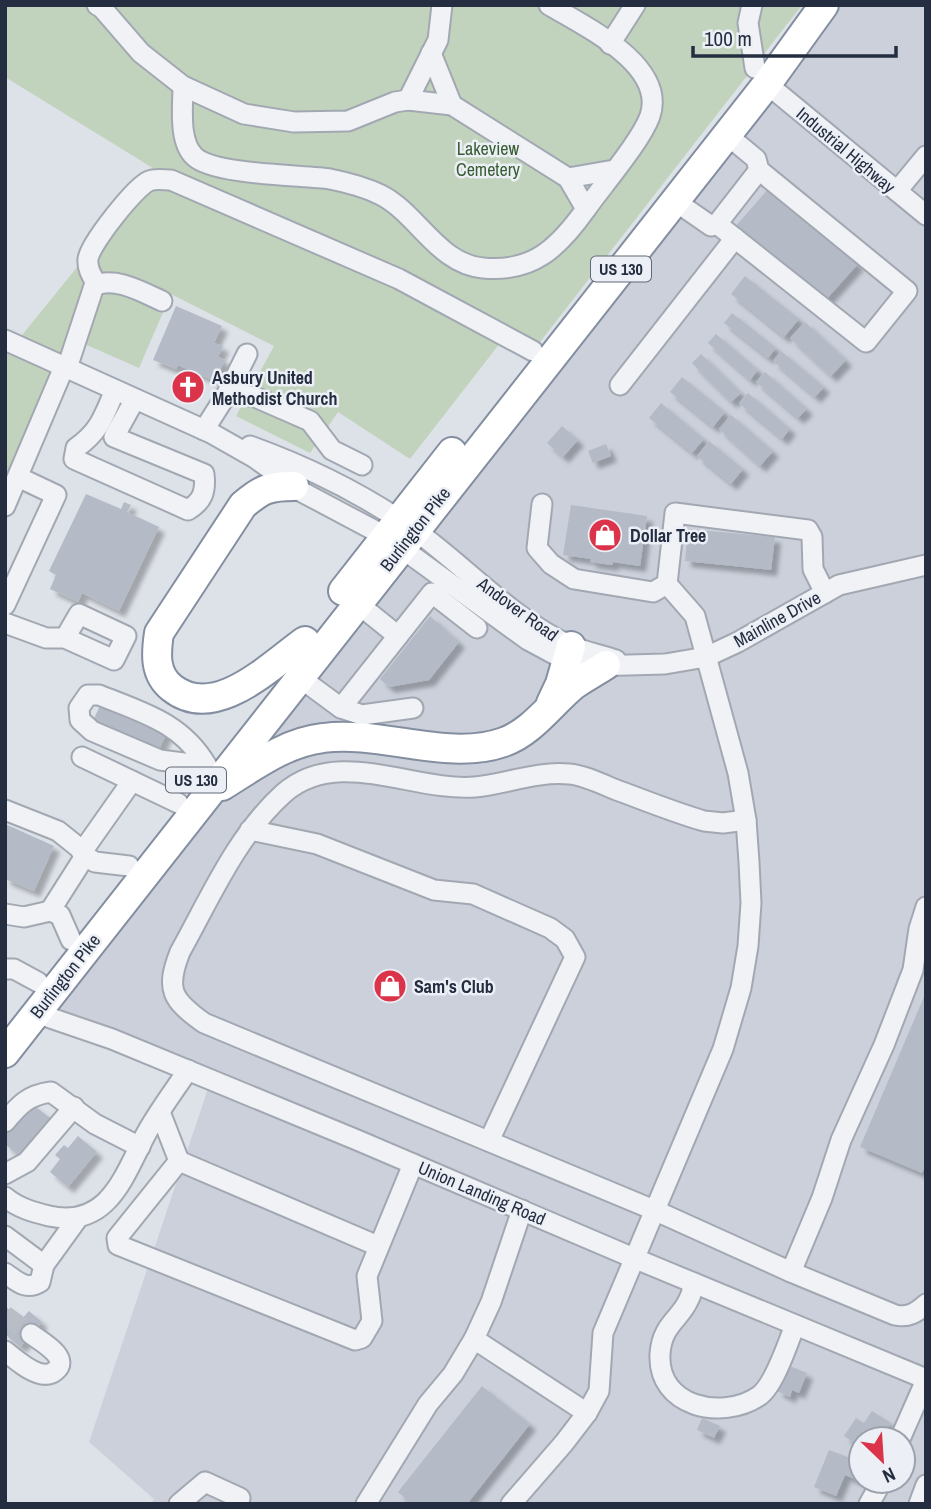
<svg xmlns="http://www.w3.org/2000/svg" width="931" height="1509" viewBox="0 0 931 1509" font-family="'Archivo Narrow',sans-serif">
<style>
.built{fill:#cbd0db;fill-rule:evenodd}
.green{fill:#c2d3bd}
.building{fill:#b4bac6;filter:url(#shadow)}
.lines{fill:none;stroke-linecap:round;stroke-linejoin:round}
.minor-tunnel{stroke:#b8bdc6;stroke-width:19;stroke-dasharray:19 10;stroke-linecap:butt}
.minor-casing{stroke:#a2a8b2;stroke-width:23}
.highway-casing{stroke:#838ea0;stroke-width:32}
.minor{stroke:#f0f2f6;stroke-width:19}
.highway{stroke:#fff;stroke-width:28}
.labels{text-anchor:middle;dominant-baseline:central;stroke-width:5;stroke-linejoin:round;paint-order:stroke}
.shield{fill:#ecf0f6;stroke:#616877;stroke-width:2}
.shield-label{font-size:16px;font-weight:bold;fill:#252e40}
.park-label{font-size:18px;fill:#385d31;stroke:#ecf0f6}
.street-label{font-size:18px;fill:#252e40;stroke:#ecf0f6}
.poi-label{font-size:18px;font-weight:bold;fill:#252e40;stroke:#ecf0f6;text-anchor:start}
</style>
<defs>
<filter id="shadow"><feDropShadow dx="6" dy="6" stdDeviation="2" flood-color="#0004"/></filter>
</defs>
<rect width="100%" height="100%" fill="#dde1e8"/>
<path class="built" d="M824,5H926V1504H151L154,1499L89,1442L211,1080L36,1013ZM861,1439H903V1481H861Z"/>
<path class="green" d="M5,5H802L533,351L504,338L410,459L338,412L310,453L236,416L274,346L171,294L139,368L80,342L5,490V356L156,170L5,77Z"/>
<g class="building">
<path d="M770,187L858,264L823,303L735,227Z"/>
<path d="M745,276L799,319L784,337L731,294Z"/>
<path d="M176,306L222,326L214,343L223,346L218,357L225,360L215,381L178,365L176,369L153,360Z"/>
<path d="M732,313L776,348L768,358L724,323Z"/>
<path d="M805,322L846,360L831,376L790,338Z"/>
<path d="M716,334L758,370L750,380L708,343Z"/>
<path d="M781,351L824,387L815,397L773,361Z"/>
<path d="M701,354L741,393L731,402L692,363Z"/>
<path d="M765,372L807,409L798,418L756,382Z"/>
<path d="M682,377L725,412L713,427L670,392Z"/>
<path d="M748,393L790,429L782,439L739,403Z"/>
<path d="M661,403L704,439L692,453L649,418Z"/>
<path d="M731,415L773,451L760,466L719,429Z"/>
<path d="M562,426L578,440L563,457L547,443Z"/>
<path d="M709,441L743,469L731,484L697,456Z"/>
<path d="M606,444L611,456L593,463L588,451Z"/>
<path d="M86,494L121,509L124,502L131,505L127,512L159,527L119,611L82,593L78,602L50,589L56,575L49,571Z"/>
<path d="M571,505L647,516L640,566L613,562L612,565L590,562L591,559L563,555Z"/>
<path d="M688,529L775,537L771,570L685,561Z"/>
<path d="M430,616L459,642L429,680L389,687L380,679Z"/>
<path d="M104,697L169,728L156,756L91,725Z"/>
<path d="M5,824L54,846L34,891L5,879Z"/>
<path d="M926,992V1164L922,1173L860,1147Z"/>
<path d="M29,1102L53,1120L22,1158L5,1144V1131Z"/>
<path d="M78,1136L97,1152L68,1187L50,1172L60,1159L55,1155L64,1145L68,1148Z"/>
<path d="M5,1306L21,1320L29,1311L42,1322L20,1347L5,1334Z"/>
<path d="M787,1365L807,1373L799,1393L792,1390L790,1397L777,1391Z"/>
<path d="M482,1386L530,1424L467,1504H412L398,1492Z"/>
<path d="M872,1411L891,1423L880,1439H861V1447L844,1436L856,1418L864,1423Z"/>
<path d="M702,1418L720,1426L714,1438L697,1430Z"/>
<path d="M829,1450L861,1462V1481H874L872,1486L845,1475L836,1496L814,1487Z"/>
</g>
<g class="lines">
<path class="minor-tunnel" d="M5,1315L31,1334"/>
<defs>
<g id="minor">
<path d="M97,5L102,8L141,53L183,86L244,114L294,122L348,121L395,102L408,100L452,105L568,178L586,209C559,247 533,273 483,268C438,264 418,214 381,195C367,188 345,182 330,179C301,175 215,175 195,157C178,142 183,106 183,86"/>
<path d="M549,5C584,26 667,65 650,116C641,141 603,185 586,209"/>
<path d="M752,5L748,23L755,68"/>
<path d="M610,44L635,5"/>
<path d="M431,53L452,105"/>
<path d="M767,84L926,215"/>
<path d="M408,100L438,40L442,5"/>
<path d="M568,178L614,170"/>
<path d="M897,191L926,156"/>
<path d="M675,201L711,226L717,224L866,342L907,291L759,170L756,159L727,135"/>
<path d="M717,224L759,170"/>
<path d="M97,285C92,276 87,269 88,259C90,244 135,187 149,181C156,178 164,180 171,180L399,279L533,351"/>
<path d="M5,340L211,433L255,458L302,492L385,536L528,640L567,661L592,666L665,664L706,657L738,642L839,585L926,565"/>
<path d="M67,368L94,286C115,276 142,292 162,301"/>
<path d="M620,385L735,238"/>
<path d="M115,390C104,416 100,431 76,448L74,459L188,510C203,501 206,491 204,474L114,437L135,399"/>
<path d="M228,392L255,397L310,421L332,450L362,465"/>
<path d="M204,430L228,392L247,354"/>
<path d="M250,446C308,467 365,495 416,531C467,568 512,619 571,646C585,652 602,655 616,660"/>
<path d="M542,504L537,548L551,564L574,579L653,592L667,584L675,513L808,530L812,537L813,569L825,593"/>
<path d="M5,506L64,367"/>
<path d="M357,603L398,636"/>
<path d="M5,605L56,495L18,477"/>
<path d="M5,623L46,638H65L114,660L126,636L79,614L65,638"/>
<path d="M299,677L341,708"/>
<path d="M88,695H99C144,713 182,723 207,766L160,760L92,731L80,720L79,708Z"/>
<path d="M413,708L362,715L341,708L432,593L477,628"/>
<path d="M82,757L178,803"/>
<path d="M5,810L58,831L78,847L85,856L95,862L129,866"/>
<path d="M746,820L723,823L704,821C673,812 644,800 614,789C600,783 583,775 569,774C536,771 506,784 475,787C413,792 338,746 284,793C237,835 210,898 180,952C165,990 172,1000 204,1023L654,1210L791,1272L895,1315C908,1318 916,1313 926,1304"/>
<path d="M250,830L317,844L434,890L473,894L550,928L565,939L575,957L489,1141"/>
<path d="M82,852L132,781"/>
<path d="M50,911L85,856"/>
<path d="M5,914L24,917L50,911L60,915L71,940"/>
<path d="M5,969H14L38,982"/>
<path d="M36,1013L112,1039L357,1140L636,1259L926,1379"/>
<path d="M160,1112L179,1161L117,1238L118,1245L355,1340L362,1338L372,1321L367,1276L413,1164"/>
<path d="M5,1122C19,1105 28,1095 51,1092L95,1124L140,1147"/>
<path d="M179,1161L378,1246"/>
<path d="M5,1174L27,1162L74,1107"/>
<path d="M5,1197C18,1208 33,1212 49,1216C109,1229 124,1175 146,1134C158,1112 174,1091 188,1070"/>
<path d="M5,1236L44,1265"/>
<path d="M791,1272L822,1198L841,1140L884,1045L913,970L919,929L926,907"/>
<path d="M5,1273C17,1281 26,1291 40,1282L44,1265L78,1218"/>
<path d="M694,1283C692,1288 692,1294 689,1299C680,1320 662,1324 660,1354C657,1407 722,1421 759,1396C774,1386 788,1343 795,1325"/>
<path d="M474,1339L587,1413"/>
<path d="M5,1351C15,1359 26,1369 38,1373C44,1375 50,1375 55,1371C72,1358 40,1341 31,1334"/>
<path d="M900,1439L926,1380"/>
<path d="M179,1504L205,1482L240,1498L238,1504"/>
<path d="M366,1504L428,1404L453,1374L474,1339L491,1302L522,1210"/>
<path d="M511,1504L564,1443L587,1413L599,1391L603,1333L723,1049L741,988L748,946L751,903L749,862L746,820L738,773L695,616L667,584"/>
<path d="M869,1504L882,1481"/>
<path d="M919,1504L926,1485"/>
</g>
<g id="highway">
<path d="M294,486C269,486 262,489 243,505L159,633C156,653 154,674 172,688C215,722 270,666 305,641"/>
<path d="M343,591L452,452"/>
<path d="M551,703L560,684L571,646"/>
<path d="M222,786C253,767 286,742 323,738C381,730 448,762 504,742C532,732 551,704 574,685C584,678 595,672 606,665"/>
<path d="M5,1053L767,84L824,5"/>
</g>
</defs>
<use href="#minor" class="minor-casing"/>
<use href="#highway" class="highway-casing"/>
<use href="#minor" class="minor"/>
<use href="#highway" class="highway"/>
</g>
<defs>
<symbol id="church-disc" viewBox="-11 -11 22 22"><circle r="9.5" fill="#db344a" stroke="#ecf0f6"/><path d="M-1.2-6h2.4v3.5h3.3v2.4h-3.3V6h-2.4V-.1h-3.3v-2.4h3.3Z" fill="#fff"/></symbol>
<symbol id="shop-disc" viewBox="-11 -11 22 22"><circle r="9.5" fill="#db344a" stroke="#ecf0f6"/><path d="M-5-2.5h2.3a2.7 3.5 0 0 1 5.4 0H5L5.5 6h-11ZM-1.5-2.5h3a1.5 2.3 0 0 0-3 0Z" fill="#fff"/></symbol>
</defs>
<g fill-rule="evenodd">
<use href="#church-disc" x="169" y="368" width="38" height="38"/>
<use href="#shop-disc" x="586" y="516" width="38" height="38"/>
<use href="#shop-disc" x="371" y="967" width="38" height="38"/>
</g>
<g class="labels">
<g class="shield">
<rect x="591" y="256.5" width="60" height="25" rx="5"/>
<rect x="166" y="767.5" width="60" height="25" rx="5"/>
</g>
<g class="shield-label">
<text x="621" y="269">US 130</text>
<text x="196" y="780">US 130</text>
</g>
<g class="park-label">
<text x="488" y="148">Lakeview<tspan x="488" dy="21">Cemetery</tspan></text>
</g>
<g class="street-label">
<text transform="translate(846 150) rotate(40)">Industrial Highway</text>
<text transform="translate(415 529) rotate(-52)">Burlington Pike</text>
<text transform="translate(518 609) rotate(36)">Andover Road</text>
<text transform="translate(777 619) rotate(-29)">Mainline Drive</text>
<text transform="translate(65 976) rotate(-52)">Burlington Pike</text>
<text transform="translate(482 1193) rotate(23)">Union Landing Road</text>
</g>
<g class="poi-label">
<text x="212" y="377">Asbury United<tspan x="212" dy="21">Methodist Church</tspan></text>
<text x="630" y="535">Dollar Tree</text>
<text x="414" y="986">Sam's Club</text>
</g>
</g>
<rect width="931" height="1509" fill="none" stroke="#252e40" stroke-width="14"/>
<g transform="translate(882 1460) rotate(155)"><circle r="33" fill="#ecf0f6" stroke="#9ca2ad" stroke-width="2"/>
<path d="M0-5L12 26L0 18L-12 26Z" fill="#db344a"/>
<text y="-10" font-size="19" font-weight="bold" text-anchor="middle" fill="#252e40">N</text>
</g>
<path d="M693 46v10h203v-10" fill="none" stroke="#252e40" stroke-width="3.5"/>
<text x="704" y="46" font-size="21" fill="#252e40" stroke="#ecf0f6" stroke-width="5" paint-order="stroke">100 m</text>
</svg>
